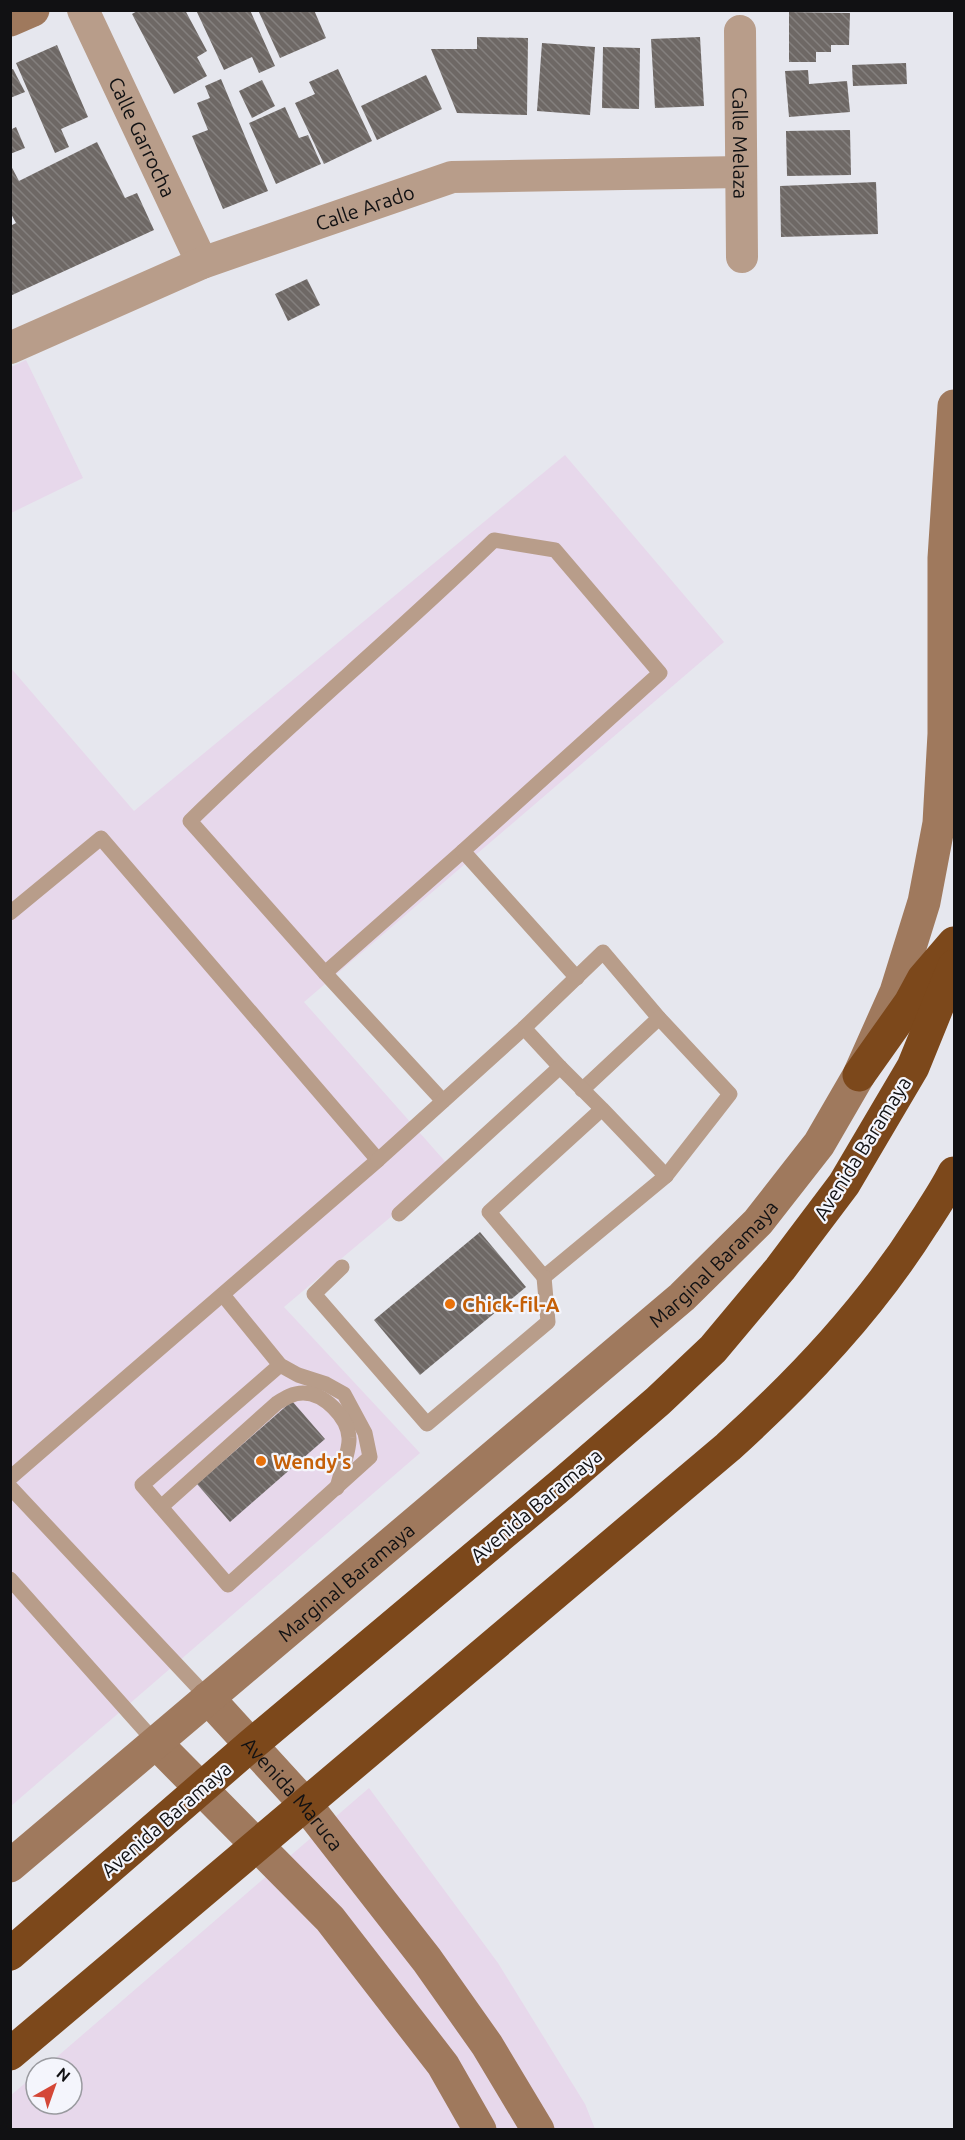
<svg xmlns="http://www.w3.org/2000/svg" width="965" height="2140" viewBox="0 0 965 2140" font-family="Ubuntu,sans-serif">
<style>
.commercial{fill:#e7d8eb}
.building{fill:url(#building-back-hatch)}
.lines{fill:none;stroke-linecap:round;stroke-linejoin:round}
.lane{stroke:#b89d8a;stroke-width:15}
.street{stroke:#b89d8a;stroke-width:32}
.secondary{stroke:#9f795d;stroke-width:33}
.highway{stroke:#7c481b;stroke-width:33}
.food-dot{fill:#e8710a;stroke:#f4f5fc;stroke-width:2}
.labels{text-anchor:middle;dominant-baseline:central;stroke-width:4.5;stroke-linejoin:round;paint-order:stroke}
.street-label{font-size:20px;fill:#111113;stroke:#f4f5fc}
.food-label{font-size:20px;font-weight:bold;fill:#c56008;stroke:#f4f5fc;text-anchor:start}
</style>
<defs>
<pattern id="building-back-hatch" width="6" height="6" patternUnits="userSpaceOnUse" patternTransform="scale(1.5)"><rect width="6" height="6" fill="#6e6865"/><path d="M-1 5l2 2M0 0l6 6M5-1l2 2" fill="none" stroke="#84807e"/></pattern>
</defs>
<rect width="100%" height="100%" fill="#e6e7ee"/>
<g class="commercial">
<path d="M26,360L83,478L11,513V367Z"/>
<path d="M565,455L724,642L304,1002L450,1167L284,1307L420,1453L11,1806L10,667L134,811Z"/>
<path d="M369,1788L498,1963L585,2104L595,2129H11L10,2096L36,2074V2104H72V2068H44Z"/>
</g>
<g class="building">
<path d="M139,10H185L207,51L197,57L207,76L174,94L132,14Z"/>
<path d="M196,10H250L275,66L259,73L252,57L224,70Z"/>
<path d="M258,10H314L326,38L280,58Z"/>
<path d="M789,12L850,13L849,45H831V52H816V62H789Z"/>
<path d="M477,37L528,38L527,115L457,113L431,49H477Z"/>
<path d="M700,37L704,106L655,108L651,39Z"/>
<path d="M542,43L595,47L590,115L537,111Z"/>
<path d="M57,45L88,117L61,129L69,147L55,153L16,63Z"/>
<path d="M603,47L640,48L639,109L602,108Z"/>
<path d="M906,63L907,84L853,86L852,65Z"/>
<path d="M13,69L25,92L10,98V70Z"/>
<path d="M338,69L372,141L324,164L295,103L315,94L309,82Z"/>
<path d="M808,70L809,84L847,81L850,112L789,117L785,71Z"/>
<path d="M426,75L442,109L377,140L361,106Z"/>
<path d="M221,79L268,191L223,209L192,136L208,130L197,103L210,98L205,86Z"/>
<path d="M262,80L275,106L252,118L239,91Z"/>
<path d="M285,107L299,138L308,135L321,164L276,184L249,123Z"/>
<path d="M16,127L25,148L10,154V130Z"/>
<path d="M850,130L851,175L787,176L786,131Z"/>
<path d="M97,142L125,198L137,193L154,230L10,296V226L16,223L10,212V164L19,181Z"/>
<path d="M876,182L878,234L781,237L780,186Z"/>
<path d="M307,279L320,305L288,321L275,294Z"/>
<path d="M480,1232L526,1287L420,1375L374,1320Z"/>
<path d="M292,1401L325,1439L230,1522L197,1484Z"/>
</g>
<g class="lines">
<g class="lane">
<path d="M10,913L101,838L378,1160L10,1478"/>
<path d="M325,973L463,851"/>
<path d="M524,1028L603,952L659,1018L730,1094L666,1176"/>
<path d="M582,1090L659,1018"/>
<path d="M443,1101L325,973L190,821C289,724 395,636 494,540L555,550L660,673L463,851L577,978"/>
<path d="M378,1160L524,1028L560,1067L602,1109L489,1212L544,1277L666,1176L602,1109"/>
<path d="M399,1214L560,1067"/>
<path d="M342,1267L314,1294L427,1424L548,1322L544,1277"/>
<path d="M223,1295L280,1365L142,1485L228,1585L370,1457L365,1433L344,1394L326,1384L298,1375L280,1365"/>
<path d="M10,1487L208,1698"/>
<path d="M161,1507L277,1403C285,1398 293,1393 303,1393C324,1393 348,1417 349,1438C350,1451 340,1474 337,1488"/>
<path d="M10,1579L156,1743"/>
</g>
<g class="street">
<path id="s1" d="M83,10L202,263"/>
<path id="s2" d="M740,31L742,257"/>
<path id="s3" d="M10,348L202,263L452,177L741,172"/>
</g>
<g class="secondary">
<path d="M10,20L33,10"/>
<path id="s4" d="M208,1698L306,1805L427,1960L487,2045L538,2130"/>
<path d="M156,1743L330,1919L443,2065L480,2130"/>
<path id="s5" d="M10,1866L682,1297L758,1222L819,1144L859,1075L896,992L924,902L939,823L944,734V558L954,406"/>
</g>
<g class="highway">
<path d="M859,1075L910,1003L923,979L954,943"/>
<path d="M10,1954L251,1745L562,1484L658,1401L713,1349L780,1269L844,1184L913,1067L954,966"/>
<path d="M10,2054L728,1447C802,1380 870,1308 923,1224C934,1207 945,1191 954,1173"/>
</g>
</g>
<g class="food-dot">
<circle cx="450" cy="1304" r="6"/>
<circle cx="261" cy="1461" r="6"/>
</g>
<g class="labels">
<g class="street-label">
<text stroke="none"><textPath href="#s1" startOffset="140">Calle Garrocha</textPath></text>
<text stroke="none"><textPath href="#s2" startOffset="112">Calle Melaza</textPath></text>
<text stroke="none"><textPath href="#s3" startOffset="382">Calle Arado</textPath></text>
<text transform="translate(862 1148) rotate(-58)">Avenida Baramaya</text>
<text stroke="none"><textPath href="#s5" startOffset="926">Marginal Baramaya</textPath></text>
<text transform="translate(536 1505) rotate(-40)">Avenida Baramaya</text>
<text stroke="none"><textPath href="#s5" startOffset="440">Marginal Baramaya</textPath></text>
<text stroke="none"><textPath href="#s4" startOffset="128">Avenida Maruca</textPath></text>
<text transform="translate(166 1819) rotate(-41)">Avenida Baramaya</text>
</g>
<g class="food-label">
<text x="462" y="1304">Chick-fil-A</text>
<text x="273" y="1461">Wendy's</text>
</g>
</g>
<rect width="965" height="2140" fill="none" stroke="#111113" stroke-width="24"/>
<g transform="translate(54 2086) rotate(40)"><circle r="28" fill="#f4f5fc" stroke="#999a9f" stroke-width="1.5"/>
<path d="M0-4.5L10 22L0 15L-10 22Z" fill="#d44737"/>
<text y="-9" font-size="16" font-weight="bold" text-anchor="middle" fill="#111113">N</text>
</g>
</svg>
